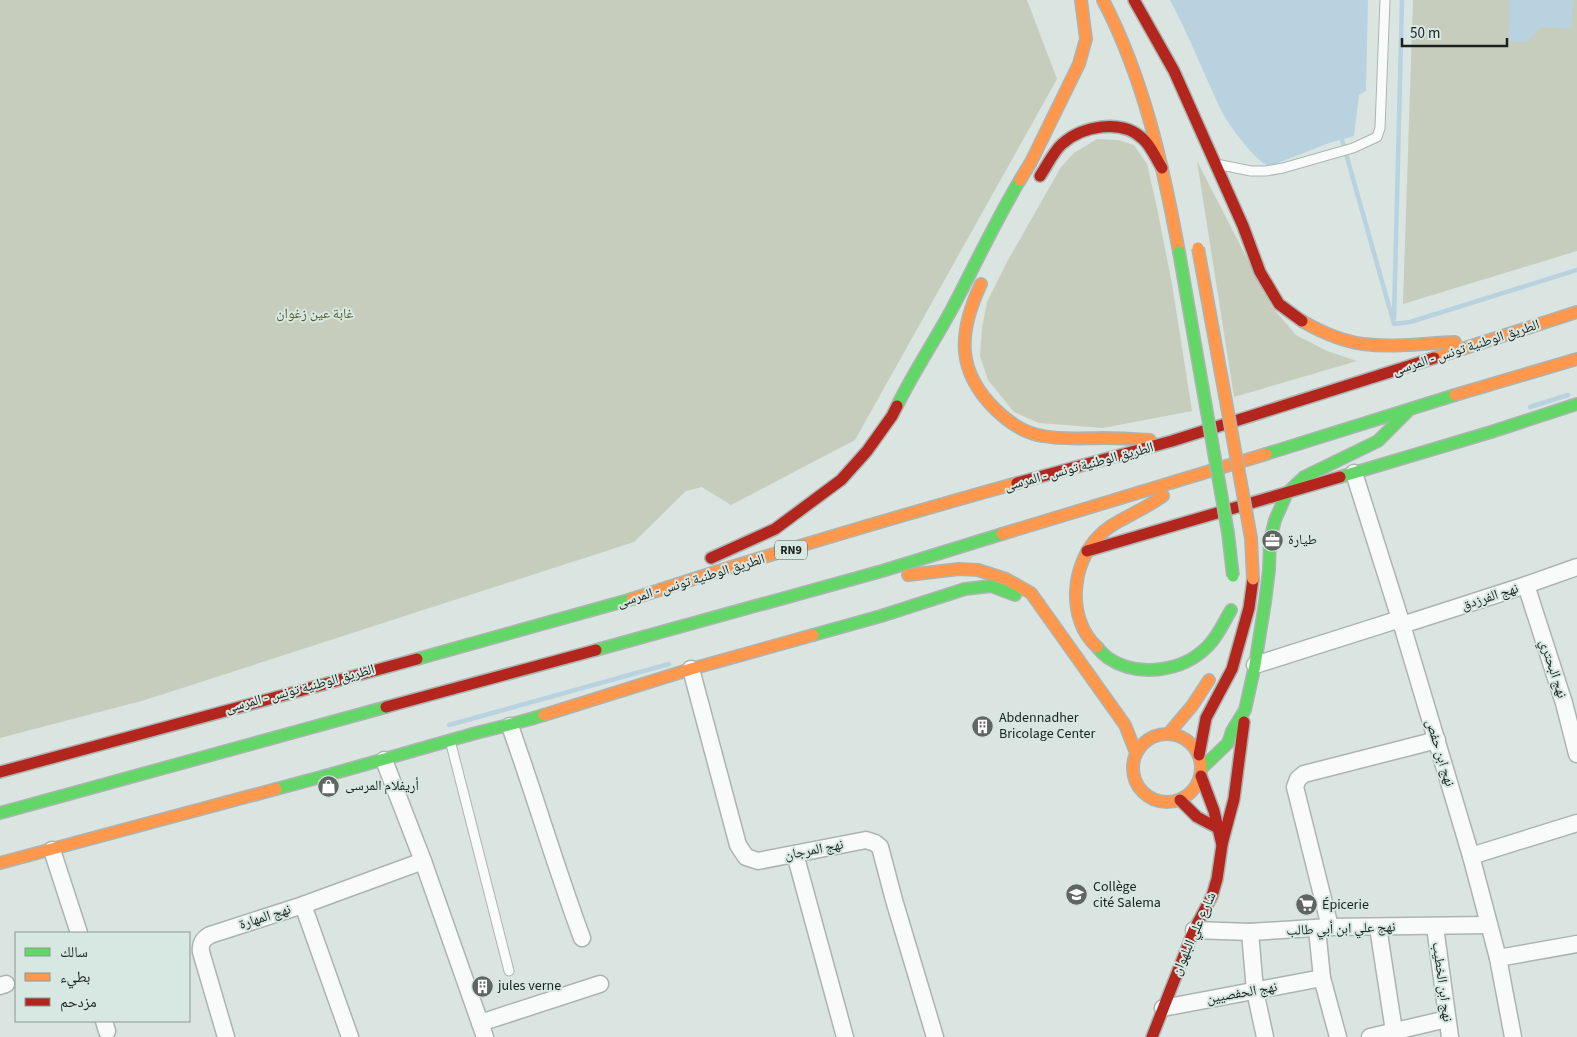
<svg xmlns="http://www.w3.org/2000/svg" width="1577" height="1037" viewBox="0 0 1577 1037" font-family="'Source Sans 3','Noto Naskh Arabic',sans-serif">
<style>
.green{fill:#c7cdbc}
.water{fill:#b9d2e0}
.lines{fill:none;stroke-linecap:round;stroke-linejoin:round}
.stream{stroke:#b9d2e0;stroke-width:4.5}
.lane-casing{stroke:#acb4b1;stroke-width:11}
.street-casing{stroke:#acb4b1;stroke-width:19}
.fast-casing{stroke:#acb4b1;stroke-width:14}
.slow-casing{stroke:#acb4b1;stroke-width:14}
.jam-casing{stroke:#acb4b1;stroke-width:14}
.lane{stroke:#f9fbfa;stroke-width:9}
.street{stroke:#f9fbfa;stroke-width:16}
.fast{stroke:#63d668;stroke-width:11}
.slow{stroke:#ff974d;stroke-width:11}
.jam{stroke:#b3261e;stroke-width:11}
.fast-bridge-casing{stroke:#acb4b1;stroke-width:14;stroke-linecap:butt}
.slow-bridge-casing{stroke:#acb4b1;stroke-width:14;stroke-linecap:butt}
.fast-bridge{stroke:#63d668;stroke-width:11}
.slow-bridge{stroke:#ff974d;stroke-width:11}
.labels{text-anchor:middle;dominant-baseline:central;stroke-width:4;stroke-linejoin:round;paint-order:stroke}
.shield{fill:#d7e7e2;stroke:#535c5a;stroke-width:1}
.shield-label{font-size:12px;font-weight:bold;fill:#1b211f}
.park-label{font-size:14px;fill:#555924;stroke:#d7e7e2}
.street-label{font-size:14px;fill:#1b211f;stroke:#d7e7e2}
.poi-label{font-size:14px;fill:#1b211f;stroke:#d7e7e2;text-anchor:start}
</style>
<rect width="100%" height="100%" fill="#dae4e1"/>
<g class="green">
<path d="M0,0H1027L1057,79L855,440L731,505L702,487L686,491L634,542L145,700L0,738Z"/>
<path d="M1413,0H1577V251L1403,304Z"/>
<path d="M1097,139L1118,140L1134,145L1147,164L1157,208L1172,284L1192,411L1103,428L1039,423L1014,412L988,380L980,356L982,328L987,302L1007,262L1061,167L1074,153Z"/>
<path d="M1197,161L1272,307L1296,335L1327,351L1357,361L1234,397Z"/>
</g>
<g class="water">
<path d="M1170,0H1368L1366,87V91L1359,95L1354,136L1329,143L1270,166C1257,164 1229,125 1222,112C1204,75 1190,37 1170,0Z"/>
<path d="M1510,0H1573L1571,29L1541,27L1527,42L1508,41Z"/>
</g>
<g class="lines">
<g class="stream">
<path d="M1341,136L1394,324"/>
<path d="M1394,318L1402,0"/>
<path d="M1394,324L1410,322L1577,270"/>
<path d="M1530,407L1568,395"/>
<path d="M449,725L669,664"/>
</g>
<defs>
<g id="lane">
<path d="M1221,165L1251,171H1266L1283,168L1353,148L1377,137L1380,128L1385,0"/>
<path d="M450,740L509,971"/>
</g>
<g id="street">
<path d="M1354,473L1402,625L1471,856L1498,958L1513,1037"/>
<path d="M1526,585L1564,703L1577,754"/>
<path d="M1402,625L1526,585L1577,567"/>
<path d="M1255,665L1400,619"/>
<path d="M691,669L738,845L746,857L758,861L866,840L875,843L880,847L894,900L935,1037"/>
<path d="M510,726C535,796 556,868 582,938"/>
<path d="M384,760L423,861L485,1037"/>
<path d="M52,850L79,933"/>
<path d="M795,854L845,1037"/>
<path d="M1471,856L1577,823"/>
<path d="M303,905L350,1037"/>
<path d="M1330,927L1295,787L1298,779L1304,774L1437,740"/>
<path d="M1378,927L1394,1031"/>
<path d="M1435,927L1450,1037"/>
<path d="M1317,929L1322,978L1338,1037"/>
<path d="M1194,930L1250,932L1330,927L1489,925"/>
<path d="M1250,932L1255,991L1265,1037"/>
<path d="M1498,958L1577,944"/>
<path d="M0,986L6,984"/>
<path d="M1163,1008L1322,978"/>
<path d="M104,1021L107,1031"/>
<path d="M480,1023L600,984"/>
<path d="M226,1037L201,952C200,943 203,939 210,935L303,905L423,861"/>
<path d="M1370,1037L1447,1019"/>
</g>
<g id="fast">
<path d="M897,406C914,371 936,339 954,305C976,263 996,220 1020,180"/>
<path d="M1266,454L1455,395"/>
<path d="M1340,477L1491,432L1577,404"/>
<path d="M1287,493L1304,477L1378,441L1408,411"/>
<path d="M813,635L881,616L965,589L991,586L1015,595"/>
<path d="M1097,647C1100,651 1104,655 1108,658C1138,678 1183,672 1208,646C1218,636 1224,622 1231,610"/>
<path d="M596,650L882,571L1002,534"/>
<path d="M417,659L632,599"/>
<path d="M1202,768L1228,743L1232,731L1245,710L1255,665L1265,602L1269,570L1270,540L1275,520L1287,493"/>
<path d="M276,789C334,774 391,757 448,741C480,731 512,725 544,715"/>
<path d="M0,813L386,707"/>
</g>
<g id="slow">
<path d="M1103,0C1144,79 1163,165 1179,252"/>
<path d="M1020,180L1031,162L1079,64L1086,39L1081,0"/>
<path d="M981,284C958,333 956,371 996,410C1010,423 1024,433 1043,436C1063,440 1083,438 1104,438C1119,438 1135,439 1150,440"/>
<path d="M1302,321C1321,332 1341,341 1363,344C1393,348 1425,343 1455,342"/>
<path d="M1434,358L1577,312"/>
<path d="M1455,395L1577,359"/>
<path d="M1002,534L1266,454"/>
<path d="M908,575L959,569L978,570L1006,579L1031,593L1125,725L1136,753"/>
<path d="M632,599C759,557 888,519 1017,483"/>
<path d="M1097,647C1066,619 1071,563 1100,535C1110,524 1124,519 1136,512C1146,507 1154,502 1163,496"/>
<path d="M544,715L691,669L813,635"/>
<path d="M1169,733L1192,706L1209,680"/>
<circle cx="1167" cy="768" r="34"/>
<path d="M0,863L276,789"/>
</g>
<g id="jam">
<path d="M1134,0L1174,71L1243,226L1260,272L1279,304L1302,321"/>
<path d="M1040,176C1047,166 1053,152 1062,144C1082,126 1122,118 1143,139C1151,146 1156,159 1162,168"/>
<path d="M1017,483L1172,441L1434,358"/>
<path d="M1087,551L1340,477"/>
<path d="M711,558L775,529L841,480L867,451L892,416L897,406"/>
<path d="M386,707L596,650"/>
<path d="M1199,755L1206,718L1232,669L1249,608L1253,579"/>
<path d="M0,772L417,659"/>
<path d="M1180,800L1197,817L1218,828"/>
<path d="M1222,844L1234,799L1244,722"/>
<path d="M1152,1037L1194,930L1212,896L1217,879L1222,845L1214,811L1201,776"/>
</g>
</defs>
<use href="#lane" class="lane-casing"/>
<use href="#street" class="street-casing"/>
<use href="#fast" class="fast-casing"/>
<use href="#slow" class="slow-casing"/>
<use href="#jam" class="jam-casing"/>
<use href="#lane" class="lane"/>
<use href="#street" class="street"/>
<use href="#fast" class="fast"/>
<use href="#slow" class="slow"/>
<use href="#jam" class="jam"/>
<defs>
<path id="fast-bridge" d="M1179,252L1228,533L1233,576"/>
<path id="slow-bridge" d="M1198,248L1251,538L1253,579"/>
</defs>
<use href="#fast-bridge" class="fast-bridge-casing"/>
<use href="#slow-bridge" class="slow-bridge-casing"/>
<use href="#fast-bridge" class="fast-bridge"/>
<use href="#slow-bridge" class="slow-bridge"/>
</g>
<defs>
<symbol id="office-disc" viewBox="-11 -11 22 22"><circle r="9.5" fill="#5e6563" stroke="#d7e7e2"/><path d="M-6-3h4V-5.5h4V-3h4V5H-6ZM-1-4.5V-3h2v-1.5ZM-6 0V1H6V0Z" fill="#fff"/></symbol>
<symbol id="building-disc" viewBox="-11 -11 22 22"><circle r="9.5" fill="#5e6563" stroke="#d7e7e2"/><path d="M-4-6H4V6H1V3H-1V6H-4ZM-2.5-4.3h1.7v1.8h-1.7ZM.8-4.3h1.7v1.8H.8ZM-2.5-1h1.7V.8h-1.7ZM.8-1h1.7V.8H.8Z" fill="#fff"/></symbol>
<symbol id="shop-disc" viewBox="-11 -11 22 22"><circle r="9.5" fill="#5e6563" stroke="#d7e7e2"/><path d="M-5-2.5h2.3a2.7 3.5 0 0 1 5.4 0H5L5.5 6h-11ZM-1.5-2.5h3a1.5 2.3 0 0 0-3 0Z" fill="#fff"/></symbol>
<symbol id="school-disc" viewBox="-11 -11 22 22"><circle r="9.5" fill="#5e6563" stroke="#d7e7e2"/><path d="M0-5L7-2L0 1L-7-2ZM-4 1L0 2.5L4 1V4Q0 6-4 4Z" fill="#fff"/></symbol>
<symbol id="supermarket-disc" viewBox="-11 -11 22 22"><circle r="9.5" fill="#5e6563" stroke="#d7e7e2"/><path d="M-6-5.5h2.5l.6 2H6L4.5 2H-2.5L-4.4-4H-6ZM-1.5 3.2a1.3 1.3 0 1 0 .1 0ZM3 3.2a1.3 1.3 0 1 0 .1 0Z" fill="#fff"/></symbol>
</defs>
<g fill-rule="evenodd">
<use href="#office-disc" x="1260" y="528" width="25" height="25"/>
<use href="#building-disc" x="970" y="714" width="25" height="25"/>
<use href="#shop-disc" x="316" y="774" width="25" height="25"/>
<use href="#school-disc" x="1064" y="882" width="25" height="25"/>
<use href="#supermarket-disc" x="1294" y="892" width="25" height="25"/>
<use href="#building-disc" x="470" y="974" width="25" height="25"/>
</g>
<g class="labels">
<rect class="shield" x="775" y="540.5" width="32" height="19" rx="4"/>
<g class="shield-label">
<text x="791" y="550">RN9</text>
</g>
<g class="park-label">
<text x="315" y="314">غابة عين زغوان</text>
</g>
<g class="street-label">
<text transform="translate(1466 348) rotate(-18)">الطريق الوطنية تونس - المرسى</text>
<text transform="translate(1079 467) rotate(-15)">الطريق الوطنية تونس - المرسى</text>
<text transform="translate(691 581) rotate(-17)">الطريق الوطنية تونس - المرسى</text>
<text transform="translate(1490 597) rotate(-18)">نهج الفرزدق</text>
<text transform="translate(1553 669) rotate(72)">نهج البحتري</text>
<text transform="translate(300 689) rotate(-15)">الطريق الوطنية تونس - المرسى</text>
<text transform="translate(1440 753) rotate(73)">نهج ابن حفص</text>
<text transform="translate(814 850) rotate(-11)">نهج المرجان</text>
<text transform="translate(265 917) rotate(-18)">نهج المهارة</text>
<text transform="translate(1341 929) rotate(-2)">نهج علي ابن أبي طالب</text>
<text transform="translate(1194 934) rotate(-66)">شارع علي البلهوان</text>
<text transform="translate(1442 982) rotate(82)">نهج ابن الخطيب</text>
<text transform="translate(1242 993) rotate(-10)">نهج الحفصيين</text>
</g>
<g class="poi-label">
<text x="1288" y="540">طيارة</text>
<text x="999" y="718">Abdennadher<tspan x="999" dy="16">Bricolage Center</tspan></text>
<text x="345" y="786">أريفلام المرسى</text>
<text x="1093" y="887">Collège<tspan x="1093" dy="16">cité Salema</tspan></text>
<text x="1322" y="905">Épicerie</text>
<text x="498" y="986">jules verne</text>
</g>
</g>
<rect x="15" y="932" width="175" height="90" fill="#d7e7e2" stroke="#8c9894"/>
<rect x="25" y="948" width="25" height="8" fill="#63d668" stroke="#8c9894"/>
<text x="60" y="957" font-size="15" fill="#1b211f">سالك</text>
<rect x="25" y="973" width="25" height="8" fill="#ff974d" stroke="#8c9894"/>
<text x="60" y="982" font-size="15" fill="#1b211f">بطيء</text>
<rect x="25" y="998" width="25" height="8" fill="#b3261e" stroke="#8c9894"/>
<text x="60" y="1007" font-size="15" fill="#1b211f">مزدحم</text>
<path d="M1402 38v8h105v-8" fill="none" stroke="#1b211f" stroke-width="2.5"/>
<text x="1410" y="38" font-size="15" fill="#1b211f" stroke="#d7e7e2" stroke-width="4" paint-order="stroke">50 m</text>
</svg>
